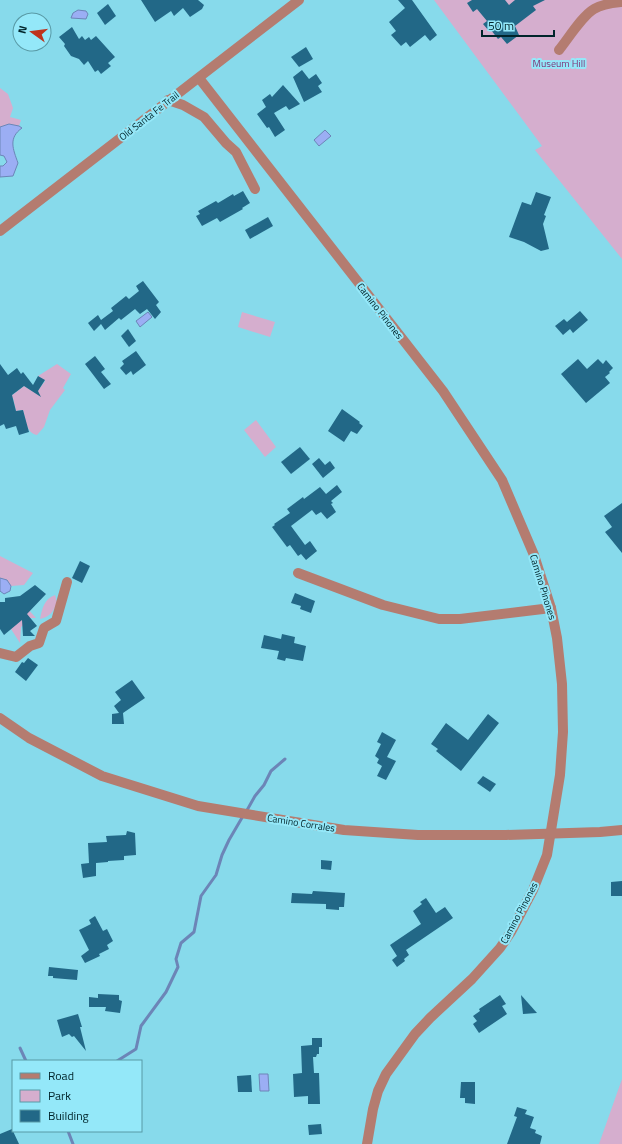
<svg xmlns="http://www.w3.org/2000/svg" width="622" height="1144" viewBox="0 0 622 1144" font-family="'Titillium Web',sans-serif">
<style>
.green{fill:#d5aece}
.water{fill:#9baef4;stroke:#6c85b7}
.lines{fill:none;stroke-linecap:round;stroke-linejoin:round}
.stream{stroke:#6c85b7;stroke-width:3}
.building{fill:#226887}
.minor{stroke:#b47c70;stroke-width:10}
.labels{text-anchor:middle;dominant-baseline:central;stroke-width:4;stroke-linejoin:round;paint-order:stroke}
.park-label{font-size:10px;fill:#7e3476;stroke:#94e8f9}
.street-label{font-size:10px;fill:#00242a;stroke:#94e8f9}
</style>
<rect width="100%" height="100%" fill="#87daeb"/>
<g class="green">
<path d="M434,0H622V259L535,150L542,146Z"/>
<path d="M0,88L8,94L13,108L10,117L21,120L19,126L9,124L0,127Z"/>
<path d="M242,312L275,322L270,337L238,327Z"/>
<path d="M57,364L71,374L63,388L65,390L50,410L44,427L37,435C26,433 26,420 23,410L16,411L13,398L7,399L24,386L36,393L45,381L38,376Z"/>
<path d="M256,420L276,447L265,457L244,430Z"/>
<path d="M0,556L33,573L24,585L11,586L7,580L0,578Z"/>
<path d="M55,595L57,602C54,611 50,617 40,619C42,609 44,599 55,595Z"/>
<path d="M27,608L36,618H30L25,624L21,627L20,643L11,629Z"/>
<path d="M622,1079V1144H599Z"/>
</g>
<g class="water">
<path d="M78,10L86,11L88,14L86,19L71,18L73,13Z"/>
<path d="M9,124L19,126L22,128C8,138 13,149 18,163L13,176L0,177V166H3L7,162L4,156L0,155V127Z"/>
<path d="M325,130L331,136L319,146L314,140Z"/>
<path d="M148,312L152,317L140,327L136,321Z"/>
<path d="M0,578L7,580L11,586L10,591L4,594L0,591Z"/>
<path d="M259,1074H268L269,1091H260Z"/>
</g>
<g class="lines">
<g class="stream">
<path d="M246,812L255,796L264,785L271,771L285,759"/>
<path d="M20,1048L26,1061"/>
<path d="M117,1061L136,1049L141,1026L166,992L178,967L176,959L181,943L194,932L201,896L216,875L222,855L229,840L243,816"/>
<path d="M68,1131L73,1144"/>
</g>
</g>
<g class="building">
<path d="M141,0H198L204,5L202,9L190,17L183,8L174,16L171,11L155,22Z"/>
<path d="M398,0H412L437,35L430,41L425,35L410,47L406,42L401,46L391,35L396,31L389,22L405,8Z"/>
<path d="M472,0H505L509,5L515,0H545L533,6L536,10L515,26L519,35L507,44L501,37L498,39L491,30L489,31L483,24L487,21L477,9L473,12L467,3Z"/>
<path d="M108,4L116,16L105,25L97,13Z"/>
<path d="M72,27L79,39L82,36L85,40L89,37L91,40L96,36L115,57L108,63L111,66L101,74L98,70L95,72L88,61L84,65L79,59L71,56L64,46L65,44L59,37Z"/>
<path d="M306,47L313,59L299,67L291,57Z"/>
<path d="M302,70L309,79L316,74L322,83L318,86L322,92L304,102L293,77Z"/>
<path d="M283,85L300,104L289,110L286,106L274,113L285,130L275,137L269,127L267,128L257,114L266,107L262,100L270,94L272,97Z"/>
<path d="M243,191L250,203L242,208L243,209L220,222L217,218L202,226L196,216L200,214L198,211L216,201L218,203L233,194L234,196Z"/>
<path d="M536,192L551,197L544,215L546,216L543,224L549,249L541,251L524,242L509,237L522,202L531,205Z"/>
<path d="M268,217L273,226L250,239L245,230Z"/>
<path d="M143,281L159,302L156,305L161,312L155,319L147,309L140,314L135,309L121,320L119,318L105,330L101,324L94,331L88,323L98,315L101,320L113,311L111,308L126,296L129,299L139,291L136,286Z"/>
<path d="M580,311L588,320L573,333L570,329L563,335L555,326L564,319L567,322Z"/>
<path d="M128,329L136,341L129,347L121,336Z"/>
<path d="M136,351L146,365L133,375L131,371L126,375L120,368L124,364L122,361Z"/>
<path d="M95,356L105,369L101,372L111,384L104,389L85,364Z"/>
<path d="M578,359L587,369L598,359L603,364L606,360L613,368L609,372L610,373L605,377L610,383L586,403L561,374Z"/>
<path d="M0,364L8,375L17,368L21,374L23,372L33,385L38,376L45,380L38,391L41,397L24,386L12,395L16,411L23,410L29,432L19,435L16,426L6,429L4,424L0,426Z"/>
<path d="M342,409L360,422L359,423L363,426L357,434L351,431L344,442L328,431Z"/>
<path d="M300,447L310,459L291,474L281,462Z"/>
<path d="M319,458L325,465L330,461L335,468L323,478L312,464Z"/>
<path d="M337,485L342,492L331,501L333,503L331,504L336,512L327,519L321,512L316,515L312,510L291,526L305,545L310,541L317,551L306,560L301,554L298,556L290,545L287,547L272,527L275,525L274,524L290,513L287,509L303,497L304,499L320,487L326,494Z"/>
<path d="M622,503V553L605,532L612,527L604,516Z"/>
<path d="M80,561L90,566L82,583L72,578Z"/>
<path d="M35,585L46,594L27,614L37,626L30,631L35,636H23L22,620L4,635L0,629V602H5V598L20,596Z"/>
<path d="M295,593L315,601L311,613L300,609L301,606L291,603Z"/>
<path d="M282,634L295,637L294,643L306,646L303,661L286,658L285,661L277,659L279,651L261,648L264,635L281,639Z"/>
<path d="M28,658L38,665L26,681L15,672L22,662L24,663Z"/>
<path d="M132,680L145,698L123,713L124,724H112V714L119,713L114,706L121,700L115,692Z"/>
<path d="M488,714L499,723L461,771L436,751L438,749L431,744L446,723L468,740Z"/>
<path d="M382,732L396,740L387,757L396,761L386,780L377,776L382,766L377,763L379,759L375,756L381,744L377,742Z"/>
<path d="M483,776L496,784L490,792L477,783Z"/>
<path d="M127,831L135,833L136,855L124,856V860L108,861V862L96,863V876L83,878L81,864L89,863L88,843L107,842L106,836L126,835Z"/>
<path d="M321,860L332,861L331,870L321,869Z"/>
<path d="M622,881V896H611V882Z"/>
<path d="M313,891L345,893L344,907H339V910L326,909V904L291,903L292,893L312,894Z"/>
<path d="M426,898L436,913L445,907L453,918L406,950L409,955L404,959L405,961L397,967L392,960L397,956L390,945L421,924L413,911L422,904L420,902Z"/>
<path d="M95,916L103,931L107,929L113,941L107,945L109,949L99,954L100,956L85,963L81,956L89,950L79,930L91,924L89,920Z"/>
<path d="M49,967L78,970L77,980L53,978V976H48Z"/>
<path d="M98,994L119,995V1000L122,1001L120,1013L105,1011L106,1007H89V997L98,998Z"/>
<path d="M500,995L506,1004L502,1006L507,1014L479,1033L473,1024L477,1021L473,1016L480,1011L479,1009Z"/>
<path d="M521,995L537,1013L523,1014Z"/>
<path d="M78,1014L82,1027H80L86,1051L74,1036L72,1037L69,1034L62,1037L57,1020Z"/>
<path d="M312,1038H322V1047H319V1054H317L316,1057H313L314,1073H319L320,1104H308V1096L294,1097L293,1074L302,1073L301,1046L312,1045Z"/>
<path d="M251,1075L252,1092H238L237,1076Z"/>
<path d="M461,1082H475V1104L465,1103V1098H460Z"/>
<path d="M517,1107L527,1110L525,1114L534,1117L530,1128L536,1130L535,1133L542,1136L540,1144H507L517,1117L514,1116Z"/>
<path d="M321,1124L322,1134L309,1135L308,1125Z"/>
<path d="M12,1129L19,1144H0V1134Z"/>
</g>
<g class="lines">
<g class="minor">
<path d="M559,50C568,39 582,16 594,9C602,4 613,3 622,2"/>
<path d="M199,78L443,391L502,480L534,555L551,608L557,638L562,684L563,732L560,775L547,855L533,890L511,932L500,948L472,979L430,1018L415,1034L386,1074L378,1091L373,1109L367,1144"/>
<path d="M168,100L183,105L204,117L226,143L236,152L255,189"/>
<path d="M0,231L299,0"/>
<path d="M298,573L383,605L439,619H460L551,608"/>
<path d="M0,653L16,657L30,646L39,643L44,628L56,621L67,582"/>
<path d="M0,718L29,738L102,776L198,806L344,830L418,835H506L600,832L622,830"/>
</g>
</g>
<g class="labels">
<g class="park-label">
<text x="559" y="63">Museum Hill</text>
</g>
<g class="street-label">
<text transform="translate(149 116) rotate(-38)">Old Santa Fe Trail</text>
<text transform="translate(380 311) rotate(52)">Camino Pinones</text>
<text transform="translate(543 587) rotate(73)">Camino Pinones</text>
<text transform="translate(301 823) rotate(9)">Camino Corrales</text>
<text transform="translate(519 913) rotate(-62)">Camino Pinones</text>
</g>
</g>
<rect x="12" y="1060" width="130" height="72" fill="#94e8f9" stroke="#599aa6"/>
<rect x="20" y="1073" width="20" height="6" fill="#b47c70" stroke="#599aa6"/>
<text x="48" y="1080" font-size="12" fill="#00242a">Road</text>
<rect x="20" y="1090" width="20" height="12" fill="#d5aece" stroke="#599aa6"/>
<text x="48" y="1100" font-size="12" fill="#00242a">Park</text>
<rect x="20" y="1110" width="20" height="12" fill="#226887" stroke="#599aa6"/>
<text x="48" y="1120" font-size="12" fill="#00242a">Building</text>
<g transform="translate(32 32) rotate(284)"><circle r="19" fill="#94e8f9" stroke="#599aa6"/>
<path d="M0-3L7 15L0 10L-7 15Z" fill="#bf331d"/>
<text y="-6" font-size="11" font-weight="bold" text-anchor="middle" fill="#00242a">N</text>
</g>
<path d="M482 30v6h72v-6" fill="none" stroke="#00242a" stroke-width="2"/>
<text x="488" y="30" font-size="12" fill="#00242a" stroke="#94e8f9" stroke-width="3" paint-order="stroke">50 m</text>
</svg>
